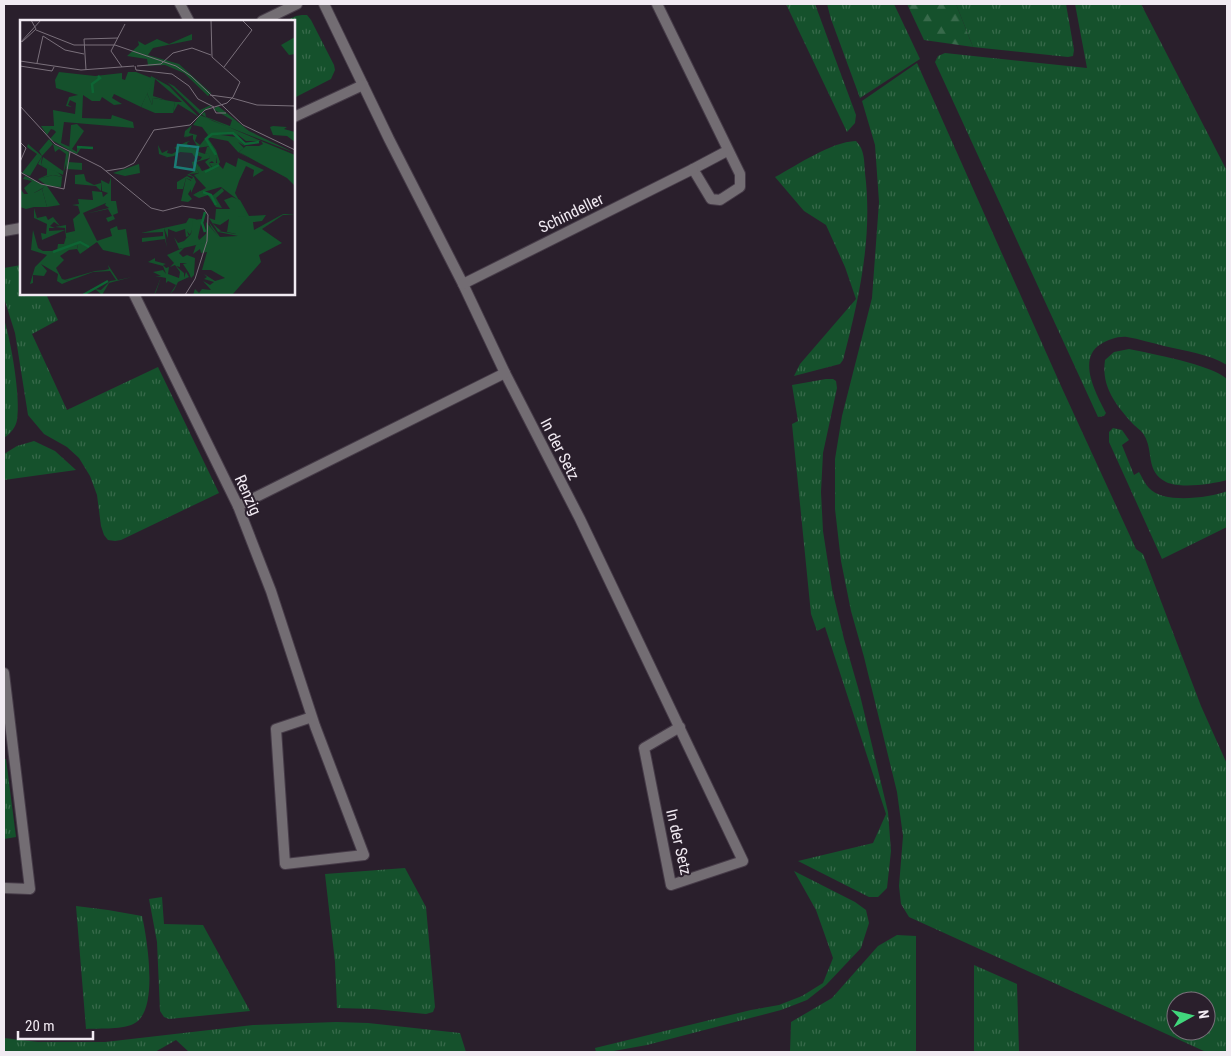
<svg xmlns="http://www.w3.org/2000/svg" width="1231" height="1056" viewBox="0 0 1231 1056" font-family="'Roboto Condensed',sans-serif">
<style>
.grass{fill:url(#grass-tufts);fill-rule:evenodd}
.forest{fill:url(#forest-firs)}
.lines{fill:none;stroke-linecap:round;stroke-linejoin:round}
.street-casing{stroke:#463b48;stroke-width:12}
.street{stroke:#736d73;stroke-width:10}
.labels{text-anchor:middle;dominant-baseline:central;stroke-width:4;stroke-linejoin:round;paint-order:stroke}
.street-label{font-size:16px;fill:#f1eaf2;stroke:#2a1f2c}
.inset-river{fill:none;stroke:#0e6534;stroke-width:2.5}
.inset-road{fill:none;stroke:#7a707b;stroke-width:1}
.view{fill:#1a7c75;fill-opacity:0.15;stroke:#1a7c75;stroke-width:2.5}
.inset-edge{fill:none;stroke:#f1eaf2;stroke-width:2.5}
</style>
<defs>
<pattern id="grass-tufts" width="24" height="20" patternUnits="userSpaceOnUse" patternTransform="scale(1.25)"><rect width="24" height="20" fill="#15512c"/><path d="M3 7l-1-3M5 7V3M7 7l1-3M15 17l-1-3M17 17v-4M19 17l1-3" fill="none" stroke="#386a4b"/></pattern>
<pattern id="forest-firs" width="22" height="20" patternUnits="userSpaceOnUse" patternTransform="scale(1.25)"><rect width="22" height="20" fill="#15512c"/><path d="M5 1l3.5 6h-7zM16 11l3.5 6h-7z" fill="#386a4b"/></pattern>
</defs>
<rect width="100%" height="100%" fill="#2a1f2c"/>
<g class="grass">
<path d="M786,4H815L856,115L855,123L847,132Z"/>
<path d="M827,4H894L920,59L860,98L831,19Z"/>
<path d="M956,4H1066L1074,50L1073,56L1068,57L973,47Z"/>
<path d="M1075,4H1141L1227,171V365C1209,354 1185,351 1164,346C1152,343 1139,339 1127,337C1118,336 1108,340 1101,344C1076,359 1097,395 1106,413L1104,416L1098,417L935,62L938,56L945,53L1087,68Z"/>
<path d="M302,15H307L311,20L334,65L335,70L331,79L294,98V21H285L296,16Z"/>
<path d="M917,63L1061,386L1136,549L1143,554L1201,706L1227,764V1052H1206L909,917L901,904L899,886L903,836L897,792L864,657L851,611L841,561L835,509V459L842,416L872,298L879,202L875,145L862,101ZM1176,1001H1206V1031H1176Z"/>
<path d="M856,141C865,150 864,161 865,173C873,237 859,299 843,360L840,364L794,376L800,364L856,299L845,267L826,225L804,211L775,177C798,165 830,142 856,141Z"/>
<path d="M21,265V294H46L58,320L32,334L67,410L158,367L219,493L121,540L115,541L108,540L104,535L101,526L97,495L90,476L79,458L67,447L44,434L28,415L15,333L4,298V268Z"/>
<path d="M4,319C11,341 21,398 17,420C16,427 10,434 4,438Z"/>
<path d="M1129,349C1152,354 1210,364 1227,379V480C1213,484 1180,489 1166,482C1145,471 1154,451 1144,435C1142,431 1137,428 1133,424C1116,405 1101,387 1105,360L1114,352Z"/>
<path d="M826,379H833L836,381L837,388L823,453L821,492L823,531L832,589L844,639L859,691L888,812L891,851L887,888L878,897H869L798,861L873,843L886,814L825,627L817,631L811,614L792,424L798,421L792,385Z"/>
<path d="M1113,428L1122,430L1129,440L1122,445L1134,475L1139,472C1142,477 1145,484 1149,488C1163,504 1209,498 1227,491V527L1162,559L1109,442V432Z"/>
<path d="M34,441L55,451L76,470L4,480V454L17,446Z"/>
<path d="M4,759H6L16,837L4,839Z"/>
<path d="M405,868L426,907L435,1007L433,1012L426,1014L373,1009L337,1008L335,962L325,874Z"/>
<path d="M794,871L855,902L866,910L869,923L861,948L826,985L807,1000L781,1010L647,1045L608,1052H596L595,1048L751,1010L779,1005L802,996L823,983L833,958L816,910Z"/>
<path d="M162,897L164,924L203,925L250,1011L169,1019L164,1017L160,1011L157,942L149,899Z"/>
<path d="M76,906L108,910L142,916C147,938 159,1009 135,1023C124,1030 100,1028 86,1029Z"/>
<path d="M897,935L916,936V1052H790L791,1022L832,998L878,946Z"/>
<path d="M974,965L1017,984L1019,1052H974Z"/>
<path d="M336,1022L368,1023L460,1033L466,1052H189L176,1040L155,1052H4V1038L38,1042H105L253,1025Z"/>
</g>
<path class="forest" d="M907,4H956L973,47L924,40Z"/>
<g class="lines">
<defs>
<g id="street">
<path d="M180,4L189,21"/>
<path d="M324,4L389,139L463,284L505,373L580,519L743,861L671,885L644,748L680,727"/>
<path d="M657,4L740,174V187L720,200L711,199L693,169L727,151"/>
<path d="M262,21L297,4"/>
<path d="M294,117L363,85"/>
<path d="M4,231L21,228"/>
<path d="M463,284L693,169"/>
<path d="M134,294L238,506L271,591L315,726L364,855L285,864L276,729L312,717"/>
<path d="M238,506L505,373"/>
<path d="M4,673L30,889L4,888"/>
</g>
</defs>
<use href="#street" class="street-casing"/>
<use href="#street" class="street"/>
</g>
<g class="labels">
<g class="street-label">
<text transform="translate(571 213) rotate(-26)">Schindeller</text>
<text transform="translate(560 449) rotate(63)">In der Setz</text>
<text transform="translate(248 495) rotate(66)">Renzig</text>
<text transform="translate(679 842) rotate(77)">In der Setz</text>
</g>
</g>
<g transform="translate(20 20)">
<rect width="275" height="275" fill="#2a1f2c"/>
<path d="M172,14V20L133,28L128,35L159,44L191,73L188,76L164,53L145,45L123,46L128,45L127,39L107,36L119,25L118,21L125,25L137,19L149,24ZM133,55L154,66L180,90L191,85L189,82L192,86L180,94L148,63ZM127,73L132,85L133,78L162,83L155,82L153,93H135L121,87ZM198,86L229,111L275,133L193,101L187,98L181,94L185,92L186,97L210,106L212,100L193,89ZM180,95L241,121H226L217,114L225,124L214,113L194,114L216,117L226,127L218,122L224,128L219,132L230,139L218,132L208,121L187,117L196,130L200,142L197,147L189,149L192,147L189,143H197L195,131L194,140L189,134L192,126L186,121L190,126L177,128L176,131L185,134L189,132L190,138L176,142L179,147H175L179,153L169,154L174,157L176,162L171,173V160L166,158L163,169H157V162L167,156L172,159L173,157L167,155L174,151L172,142L180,140L182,137L176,135V139L172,133L160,132L154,136L143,138L147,137L139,134L138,125L142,133L148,130L147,133L152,134L159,130L154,128L166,122L170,121L167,123L169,128L177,126L173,119V115L164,118L168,116L164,117L165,111L172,105L169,113L177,115L175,121L180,125L188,115L182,107L173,105ZM57,104L64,111L52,129L57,132V128H61L57,134L49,131L51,105ZM253,106L267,107L264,109L275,112V122L267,116L253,115L250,107ZM29,119L33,124L22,136L21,145L34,149L43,157L33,155L18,159L27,155V149L18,144L22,136L19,131ZM33,124L49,132L48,142L62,143V150L46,149V144L43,155L46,134L39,129L35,132ZM91,157V181H96L98,193L93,195L95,199L88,202L86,198L92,196L88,189L65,194L89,188L85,185L86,183L63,193L77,221L92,216L90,209L97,206L98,210L106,209L110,236L83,230L77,222L60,234L57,229L58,225L54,226L46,217L45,208L35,207L46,205V213L55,211L53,199L60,193L58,186L52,185L59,184L58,179L73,180L72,171L82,172L83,177L88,173L82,171L81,160L89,164ZM202,168L204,171L196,178L202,188L196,187L188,175L179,178L173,175L180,171L192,176ZM212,177L220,180L229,196L246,195L242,201L233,202L234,210L263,194H266L275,195H263L242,209L262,223L239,235L241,242L212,275H173L175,269L179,273L182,269L191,270L183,261L190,265L194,262L184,259L187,257L184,254L195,261L205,258L191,250H182L187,232L181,233L180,229L173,234L176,225L186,214V202L198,216L191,207L189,202L200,217L218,216L198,212L189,198L195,200L196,189H210L204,180ZM209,199L207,212L203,211L216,214L198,211H201L192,203L200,205ZM169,198L176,199L170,215L167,211L169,216L166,217L165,209L156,212L148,209V218L144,208L147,228L145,219L122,222V218L143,216V212L121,213L166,203ZM165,227L159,233L163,237L167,235L175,238L174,255L171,258L169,253L163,244L167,243H160V247L156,246L164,253V258L166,252L169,257L158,262L154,270L150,274L156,265L148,261L146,263V258L141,257L136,272L134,275L141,257L135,256H141L133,252L143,250L146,254L143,246L128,242L135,238V241L146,244L143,245L146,248L149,247L148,254L159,258L160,252L155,245L150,247L154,243L147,235ZM88,245L98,260L112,257L89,263L82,275L75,269L81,270L90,261L96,260L90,251L73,252L49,261L44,260L75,251L85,250L89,249Z" fill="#15512c" fill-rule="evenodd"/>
<path d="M275,17V34L269,35L261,25ZM131,56L149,66L179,97L158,84L153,93L155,82H162L135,59L133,76L146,80L133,78L132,85L127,73ZM241,121L275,135V166L267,158L219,132L226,126H239L243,124ZM187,127L190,126L196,136V145L192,141L189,143L192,148L199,145L203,149L206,142L216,147L218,138L244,150L233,157L234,150L226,146L219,161L215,173L227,195L225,197L218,196V180L201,167L173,175L186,168L174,155L179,153L175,147H179L178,144L182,151L190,148L185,142L190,138L188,133L185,134ZM5,156L26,166L14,173V187L6,189L0,187V168L4,174H8L4,168L12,161L3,159ZM166,158L173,162V166L168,174L172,179L168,182L161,181ZM14,188L17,198L26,196L28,200L33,197L40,206L34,202L30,206L35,208H29V211L45,210L22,220L21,213L26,214L27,204L14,198ZM182,199L178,217L179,220L186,214L185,223L159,229L154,217L158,223L164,221L171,214L173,200ZM13,210L18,228L23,231H37L38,224H44L46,217L53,220L54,226L58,224L57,229L49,230L40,236L44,240L36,248L42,259L49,261L42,264L37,261L38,254L21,244L27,251L24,256L13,255V263L10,264L15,247L27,235L11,230Z" fill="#15512c"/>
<path d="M39,52L75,56L102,53V59L105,60L108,52H116L134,59L121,87L94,74L92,78L102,84L94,85L82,77L80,81H72L63,75L62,98L91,99L92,95L113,102L114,108L44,102L41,123L50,127L49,130L30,119L36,112L34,110L31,109L27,115L21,106H34L33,90L55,94L56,83L50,80L48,85L52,87L46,86L49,77L58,75L36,68L35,60ZM8,124L22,136L10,156L2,153L17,134L7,127ZM23,137L43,151V155L21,145ZM64,154L66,161L74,165L81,163V171L76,166L55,164V155ZM33,155L42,157L41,167L27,166L40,185L27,187L22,169L26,165L18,159Z" fill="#15512c"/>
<path d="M119,144L120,153L105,156L93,153ZM22,169L27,187H14V173Z" fill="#15512c"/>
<path class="inset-river" d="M73,73L72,64L80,58L78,56M57,127L73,128M196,135L186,119L192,114L213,113L225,124L239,122M185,152L199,145M183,172L191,175L196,185M185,192L182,203L185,212M33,232L60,222L69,227M63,275L88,261"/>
<path class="inset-road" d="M16,10L54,25H95L156,46L171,56L223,105L275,130M2,22L16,9L11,0M0,23L21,0M0,41L61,50L114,46M17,43L23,16L45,30L64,34M0,46L32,51L34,47M115,46L116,50L152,54L169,66L178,79L194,87M117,46L141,44L153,33L172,28L191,35M102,47L91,31L105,4M204,47L232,10L222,0M66,50L64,19L98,18M190,75L212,78M212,78L237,85L275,86M0,86L35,124L81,147L131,188L143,191L162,186L184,189L188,195L187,221L175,259L165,275M193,87L196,93H206M0,122L6,128L0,142M86,151L104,148L114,143L134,110L170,105L185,90L207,83L213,77L220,62L192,37L191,0M0,152L21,164L44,169L50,132"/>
<path class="view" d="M158,125L178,127L174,150L155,147Z"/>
<rect width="275" height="275" class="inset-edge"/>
</g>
<rect width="1231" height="1056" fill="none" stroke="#f1eaf2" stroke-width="10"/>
<g transform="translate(1191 1016) rotate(82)"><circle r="24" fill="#2a1f2c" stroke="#7a707b"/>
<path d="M0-4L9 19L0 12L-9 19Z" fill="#41d77c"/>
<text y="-8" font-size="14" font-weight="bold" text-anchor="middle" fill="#f1eaf2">N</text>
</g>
<path d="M18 1031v8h75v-8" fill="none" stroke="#f1eaf2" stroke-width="2.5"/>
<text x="25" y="1031" font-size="15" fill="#f1eaf2" stroke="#2a1f2c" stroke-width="4" paint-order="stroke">20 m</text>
</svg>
